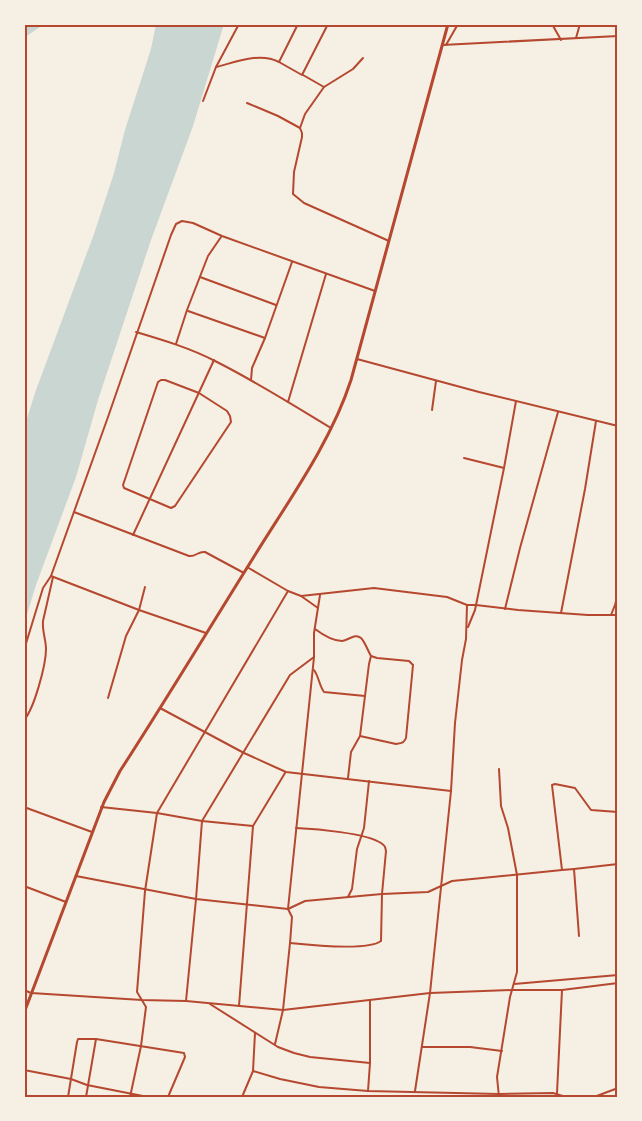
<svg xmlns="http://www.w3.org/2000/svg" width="642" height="1121" viewBox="0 0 642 1121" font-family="Barlow,sans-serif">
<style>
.water{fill:#c9d6d2}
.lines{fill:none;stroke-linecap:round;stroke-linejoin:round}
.minor{stroke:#b5482f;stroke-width:2}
.primary{stroke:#b5482f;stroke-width:3}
.neatline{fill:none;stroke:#b5482f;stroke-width:2}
</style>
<rect width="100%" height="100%" fill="#f6efe4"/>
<g class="water">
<path d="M24,24H44L24,38Z"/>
<path d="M156,24H224L193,126L151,240L98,400L76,477L36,585L24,624V428L36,390L94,234L114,173L125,130L151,49Z"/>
</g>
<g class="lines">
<g class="minor">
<path d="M552,24L561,40"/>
<path d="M576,38L580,24"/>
<path d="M442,45L618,36"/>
<path d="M446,45L458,24"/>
<path d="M279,62L302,75L328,24"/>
<path d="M216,67C236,62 260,52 279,62L298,24"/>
<path d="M303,75L324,87"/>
<path d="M203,101L216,67L239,24"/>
<path d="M247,103L278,116L300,128L302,133V137L294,172L293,194L304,203L389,241"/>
<path d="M300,128L305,114L324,87L353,69L363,58"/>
<path d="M200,277L276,305"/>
<path d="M188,311L265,338"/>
<path d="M136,332C163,340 190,348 215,361C255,381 293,405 331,428"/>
<path d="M176,344L187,310L208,256L221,237"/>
<path d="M357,359L479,392L618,426"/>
<path d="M161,380H165L199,393L227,411L230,416L231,422L175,506L171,508L124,488L123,485L158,382Z"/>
<path d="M251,380L252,368L265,338L292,262"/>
<path d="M288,402L326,274"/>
<path d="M432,410L436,381"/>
<path d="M464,458L504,468"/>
<path d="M74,512L189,556C196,557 198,551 205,552L244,573"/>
<path d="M133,535L214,360"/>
<path d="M247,567L288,591L301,596L374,588L447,597L467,605H476L518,610L588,615H618"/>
<path d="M51,576L139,610L206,633"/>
<path d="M301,596L318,608"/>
<path d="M505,609L520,548L558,412"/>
<path d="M561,613L585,489L596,421"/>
<path d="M611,615L615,605L618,593"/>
<path d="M468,627L475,610L504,468L516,401"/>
<path d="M315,629C323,635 332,641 342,641C349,640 355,633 361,638C365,642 368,651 371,656L377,658L409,661L413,665L406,738C404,743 402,743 396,744L360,736"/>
<path d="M24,650L43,588L51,576L56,562L108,417L171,235L176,224L182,221L193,223L222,236L375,291"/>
<path d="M314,670C319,677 319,685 324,692L365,696"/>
<path d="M108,698L126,636L139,610L145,587"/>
<path d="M160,708L244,753L286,772L451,791"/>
<path d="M24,720C34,709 46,665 46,649C46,640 42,631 43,621L53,577"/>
<path d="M499,769L501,806L508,828L517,875V972L510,997L497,1077L499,1097"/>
<path d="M348,778L351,752L360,736L369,664L371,656"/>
<path d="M24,807L92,832"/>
<path d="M101,807L157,813L202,821L253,826"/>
<path d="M574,869L618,864"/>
<path d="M76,876L196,899L288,909L305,901L382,894L428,892L452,881L562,870"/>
<path d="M24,886L66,902"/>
<path d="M348,897L352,889L357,849L364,828L369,781"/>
<path d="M579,936L574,869L562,870L552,785L555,784L575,788L591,810L618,812"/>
<path d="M290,943C309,945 368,951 381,941L382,894L386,851C385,846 385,846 381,843C366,833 316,829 296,828"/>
<path d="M514,984L618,975"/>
<path d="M24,990L31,993L142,1000L186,1001L283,1010L430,993L513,990H562L618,983"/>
<path d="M186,1001L196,899L202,821L290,675L314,657"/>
<path d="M210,1004L278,1047L294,1053L310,1057L370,1063"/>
<path d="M239,1006L253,826L285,773"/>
<path d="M275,1044L283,1010L290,943L292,917L288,909L314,657V633L320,595"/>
<path d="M422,1047H470L502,1051"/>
<path d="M24,1070L71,1079L87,1085L148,1097"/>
<path d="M253,1071L280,1079L319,1087L368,1091L499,1094L553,1093L566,1097"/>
<path d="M368,1091L370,1063V1001"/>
<path d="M415,1091L430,993L451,791L455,723L462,660L466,639L467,605"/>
<path d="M557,1093L562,990"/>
<path d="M68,1097L77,1042L78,1039H96L184,1053L185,1057L168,1097"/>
<path d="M86,1097L96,1039"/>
<path d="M130,1097L141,1046L146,1007L137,992L145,891L157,813L288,591"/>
<path d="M242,1097L253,1071L255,1033"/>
<path d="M594,1097L618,1088"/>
</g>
<path class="primary" d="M24,1013L104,802L120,771C166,700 210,627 255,555C289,500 331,442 351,380L448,24"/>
</g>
<rect width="642" height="1121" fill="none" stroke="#f6efe4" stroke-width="51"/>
<rect x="26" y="26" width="590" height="1070" class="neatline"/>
</svg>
